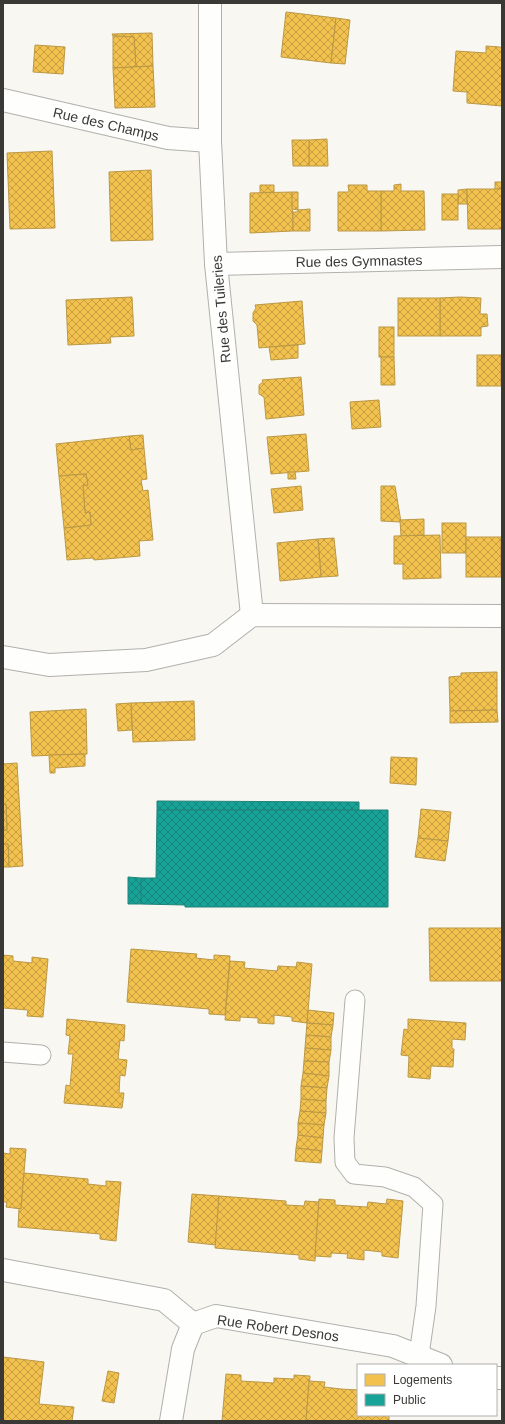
<svg xmlns="http://www.w3.org/2000/svg" width="505" height="1424" viewBox="0 0 505 1424" font-family="Helvetica,sans-serif">
<style>
.homes{fill:url(#homes-cross-hatch);stroke:#bb9846}
.public{fill:url(#public-cross-hatch);stroke:#22837a}
.lines{fill:none;stroke-linecap:round;stroke-linejoin:round}
.service-casing{stroke:#b1b0ac;stroke-width:21}
.minor-casing{stroke:#b1b0ac;stroke-width:24}
.service{stroke:#fefefd;stroke-width:19}
.minor{stroke:#fefefd;stroke-width:22}
.labels{text-anchor:middle;dominant-baseline:central;stroke-width:4;stroke-linejoin:round;paint-order:stroke}
.street-label{font-size:14px;fill:#3a3935;stroke:#fff}
</style>
<defs>
<pattern id="homes-cross-hatch" width="8" height="8" patternUnits="userSpaceOnUse"><rect width="8" height="8" fill="#f2c14e"/><path d="M0 0l8 8M0 8l8-8" fill="none" stroke="#c59e42"/></pattern>
<pattern id="public-cross-hatch" width="8" height="8" patternUnits="userSpaceOnUse"><rect width="8" height="8" fill="#17a398"/><path d="M0 0l8 8M0 8l8-8" fill="none" stroke="#16867d"/></pattern>
</defs>
<rect width="100%" height="100%" fill="#f8f7f1"/>
<g class="homes">
<path d="M286,12L336,18L331,63L281,57Z"/>
<path d="M336,18L350,20L345,64L331,63Z"/>
<path d="M152,33L153,66L136,67L134,37L113,36L112,34Z"/>
<path d="M113,36L134,37L136,67L113,68Z"/>
<path d="M35,45L65,47L63,74L33,72Z"/>
<path d="M486,46L500,47L502,48V106L467,103V92L453,91L456,51L486,53Z"/>
<path d="M153,66L155,107L115,108L113,68Z"/>
<path d="M327,139L328,166H309V140Z"/>
<path d="M292,140H309V166H293Z"/>
<path d="M52,151L55,228L10,229L7,153Z"/>
<path d="M151,170L153,240L111,241L109,172Z"/>
<rect x="495" y="182" width="7" height="7"/>
<path d="M401,184V191H424L425,230L381,231V191H394V185Z"/>
<path d="M260,185H274V192L260,193Z"/>
<path d="M348,185H367V191H381V231H338V192H349Z"/>
<path d="M467,189V204H458V190Z"/>
<path d="M467,189H502V229H468Z"/>
<path d="M292,192L293,231L250,233V193Z"/>
<path d="M292,192H298V210L292,209Z"/>
<rect x="442" y="194" width="16" height="26"/>
<path d="M310,209V231H293V212H298V210Z"/>
<path d="M132,297L134,336L110,337L111,343L68,345L66,300Z"/>
<path d="M460,297L481,298L480,314H487L488,326L481,327V336H440V298Z"/>
<rect x="398" y="298" width="42" height="38"/>
<path d="M302,301L305,344L259,348L257,325L253,321V313L256,308L255,305Z"/>
<rect x="379" y="327" width="15" height="30"/>
<path d="M298,345V358L271,360L269,347Z"/>
<rect x="477" y="355" width="24" height="31"/>
<path d="M381,357H394L395,385H381Z"/>
<path d="M301,377L304,415L266,419L264,397L259,394V385L263,382L262,380Z"/>
<path d="M379,400L381,427L352,429L350,402Z"/>
<path d="M306,434L309,471L271,474L267,437Z"/>
<path d="M143,435L144,448L131,450L129,436Z"/>
<path d="M129,436L131,450L144,448L147,479L141,480L143,491L148,490L153,540L139,541L140,556L94,560L93,558L67,560L64,528L91,525L90,512L85,513L83,485H88L86,474L59,476L56,444Z"/>
<path d="M288,472H295L296,479H288Z"/>
<path d="M86,474L88,485H83L85,513L90,512L91,525L64,528L59,476Z"/>
<path d="M301,486L303,510L274,513L271,489Z"/>
<path d="M381,486H395L401,522L381,521Z"/>
<path d="M424,519V535L401,536L400,520Z"/>
<rect x="442" y="523" width="24" height="30"/>
<path d="M440,535L441,578L403,579V564H394V536Z"/>
<rect x="466" y="537" width="35" height="40"/>
<path d="M334,538L338,576L321,577L318,539Z"/>
<path d="M318,539L321,577L280,581L277,543Z"/>
<path d="M497,672V710L450,711L449,677L461,676V673Z"/>
<path d="M194,701L195,740L133,742L131,703Z"/>
<path d="M131,703L132,730L118,731L116,704Z"/>
<path d="M86,709L87,754L32,756L30,712Z"/>
<path d="M497,710L498,722L450,723V711Z"/>
<path d="M85,754V766L55,768V773H50L49,755Z"/>
<path d="M391,757L417,758L416,785L390,783Z"/>
<path d="M17,763L23,866L9,867L8,844H3V830H7L6,804L3,805V791H4L3,764Z"/>
<path d="M6,804L7,830H3V805Z"/>
<path d="M421,809L451,812L448,841L418,838Z"/>
<path d="M418,838L448,841L445,861L415,857Z"/>
<path d="M3,844H8L9,867H3Z"/>
<path d="M429,928H502V981H430Z"/>
<path d="M131,949L197,954L196,958L214,960V955L230,956L225,1015L209,1014V1009L127,1002Z"/>
<path d="M3,955L13,956V961L32,963V957L48,959L43,1017L27,1016L28,1010L3,1008Z"/>
<path d="M230,961L245,962L244,968L277,971L278,966L296,967L297,962L312,964L307,1023L292,1021V1017L274,1015V1024L258,1023V1018L240,1017V1021L225,1020Z"/>
<path d="M308,1010L334,1013L333,1025L307,1023Z"/>
<path d="M67,1019L125,1025L124,1041L120,1040L118,1059L127,1060L125,1076L120,1075L119,1093H124L122,1108L64,1103L66,1085L70,1086L73,1054H68L70,1036L66,1035Z"/>
<path d="M408,1019L466,1023L465,1040L452,1039V1049H454L453,1067L431,1066L430,1079L408,1077L409,1056L401,1055L404,1029L408,1030Z"/>
<path d="M307,1023L333,1025L331,1037L306,1035Z"/>
<path d="M306,1035L331,1037V1050L305,1048Z"/>
<path d="M305,1048L331,1050L329,1062L304,1061Z"/>
<path d="M304,1061L329,1062V1076L303,1073Z"/>
<path d="M303,1073L329,1076L327,1088L301,1086Z"/>
<path d="M301,1086L327,1088L326,1101L301,1099Z"/>
<path d="M301,1099L326,1101V1113L300,1111Z"/>
<path d="M300,1111L326,1113L324,1125L298,1123Z"/>
<path d="M298,1123L324,1125L323,1138L298,1135Z"/>
<path d="M298,1135L323,1138L322,1151L296,1148Z"/>
<path d="M10,1148L26,1149L21,1209L6,1207L7,1202H3V1153L10,1154Z"/>
<path d="M296,1148L322,1151L321,1163L295,1161Z"/>
<path d="M24,1173L88,1179V1184L106,1186V1181L121,1182L116,1241L100,1239V1234L18,1227L19,1208L21,1209Z"/>
<path d="M192,1194L219,1196L216,1245L188,1242Z"/>
<path d="M219,1196L286,1201V1205L304,1206L305,1201L319,1202L315,1261L299,1259V1255L215,1248Z"/>
<path d="M319,1199L335,1200V1205L367,1207L368,1202L386,1204L387,1199L403,1201L398,1258L382,1256V1252L364,1250V1260L347,1258L348,1254L331,1253V1257L315,1256Z"/>
<path d="M3,1357L44,1362L39,1404L74,1407L72,1421H3Z"/>
<path d="M108,1371L119,1373L114,1403L102,1401Z"/>
<path d="M226,1374L241,1375V1381L274,1383V1378L294,1379V1375L310,1376L306,1421H222Z"/>
<path d="M309,1381L325,1382L324,1387L341,1389L358,1390V1385V1415H389V1421H306Z"/>
</g>
<g class="public">
<path d="M157,801L359,802V810H157Z"/>
<path d="M157,810H388V907H185V905L141,904V878H156Z"/>
<path d="M128,877L141,878V904H128Z"/>
</g>
<g class="lines">
<defs>
<g id="service">
<path d="M355,1000L344,1138L345,1162L354,1174L385,1177L414,1187L433,1204L426,1306L419,1355"/>
<path d="M3,1052L41,1055"/>
</g>
<g id="minor">
<path d="M210,3V141L216,264L252,615"/>
<path d="M3,100L168,138L210,141"/>
<path d="M216,264L502,257"/>
<path d="M3,657L49,665L146,660L213,645L252,615L502,616"/>
<path d="M3,1270L164,1300L193,1324"/>
<path d="M193,1324L216,1316L393,1346L441,1365"/>
<path d="M496,1378H502"/>
<path d="M171,1421L183,1349L193,1324"/>
</g>
</defs>
<use href="#service" class="service-casing"/>
<use href="#minor" class="minor-casing"/>
<use href="#service" class="service"/>
<use href="#minor" class="minor"/>
</g>
<g class="labels">
<g class="street-label">
<text transform="translate(106 124) rotate(13)">Rue des Champs</text>
<text transform="translate(359 261) rotate(-1)">Rue des Gymnastes</text>
<text transform="translate(221 309) rotate(-95)">Rue des Tuileries</text>
<text transform="translate(278 1328) rotate(8)">Rue Robert Desnos</text>
</g>
</g>
<rect width="505" height="1424" fill="none" stroke="#3a3935" stroke-width="8"/>
<rect x="357" y="1364" width="140" height="52" fill="#ffffff" stroke="#b0b0ae"/>
<rect x="365" y="1374" width="20" height="12" fill="#f2c14e" stroke="#b0b0ae"/>
<text x="393" y="1384" font-size="12" fill="#3a3935">Logements</text>
<rect x="365" y="1394" width="20" height="12" fill="#17a398" stroke="#b0b0ae"/>
<text x="393" y="1404" font-size="12" fill="#3a3935">Public</text>
</svg>
